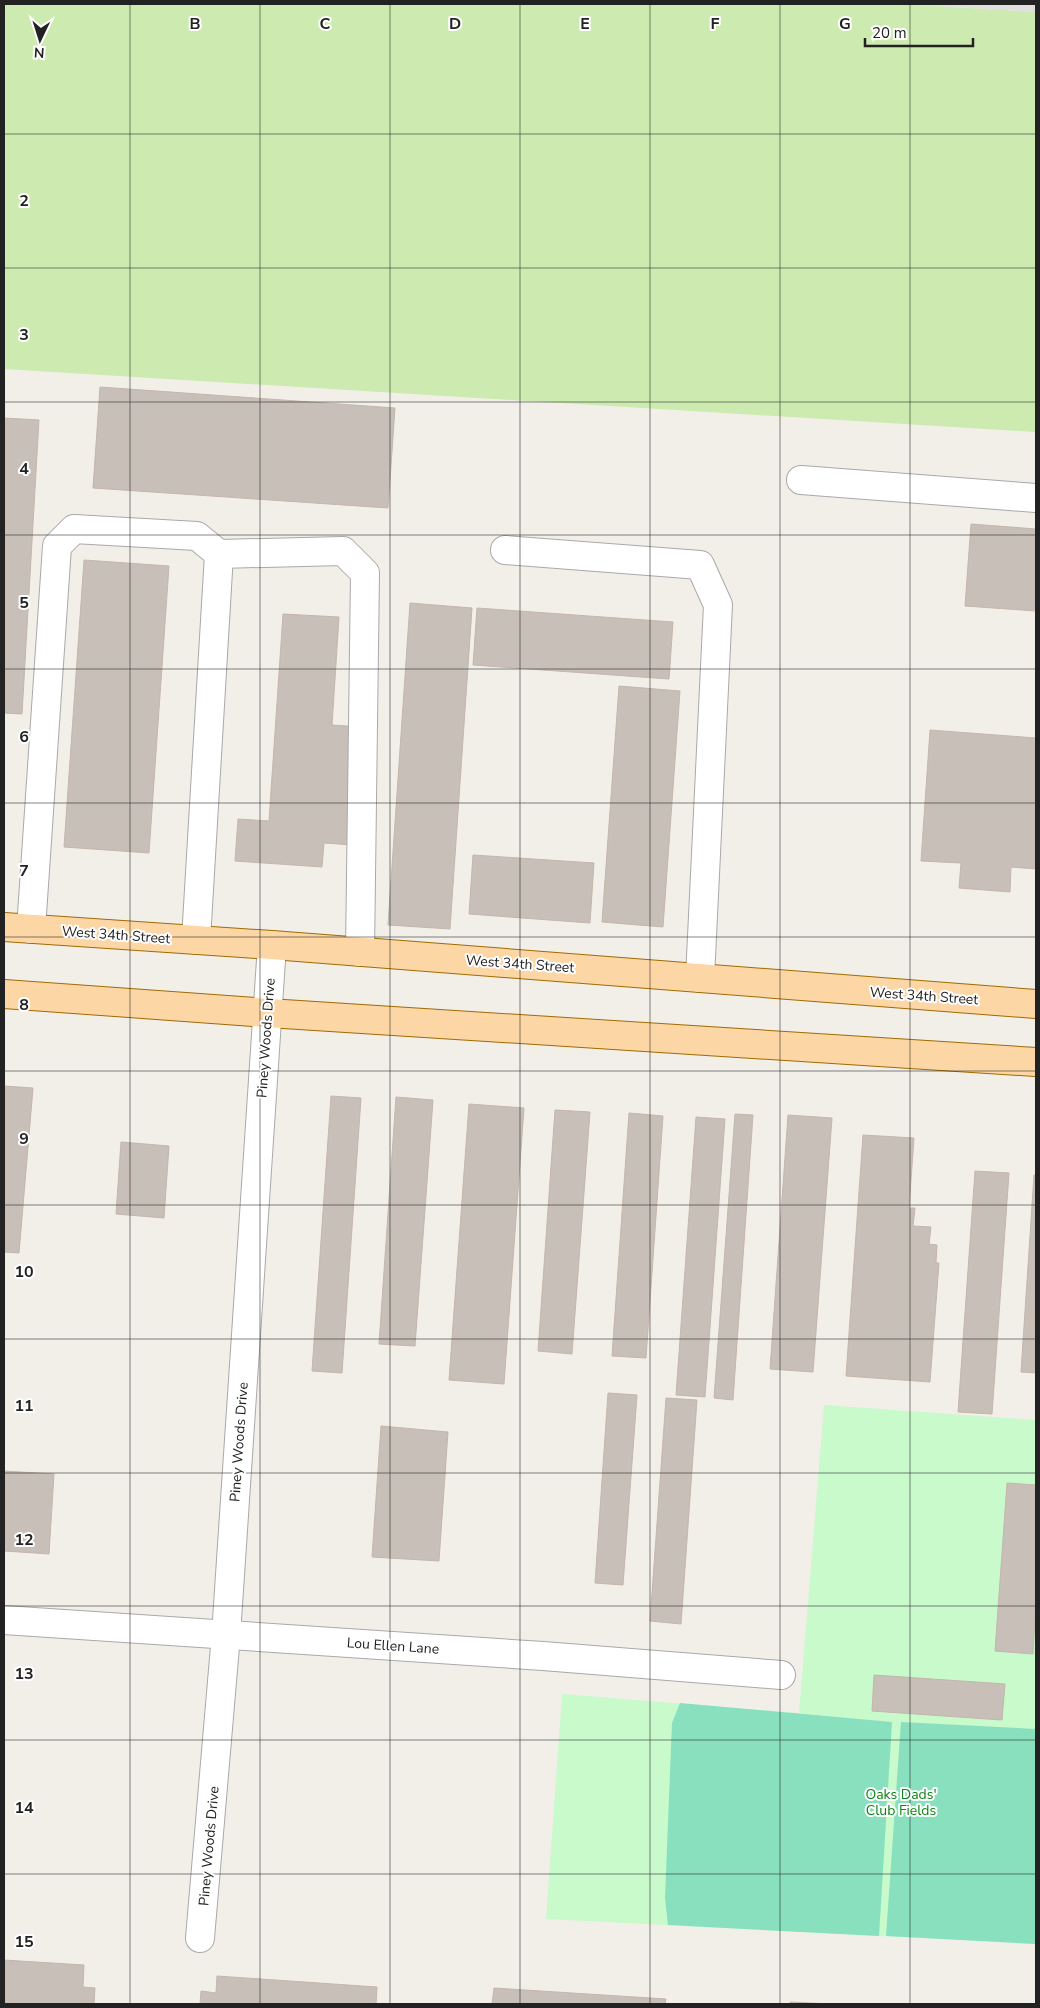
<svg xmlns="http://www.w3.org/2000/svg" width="1040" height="2008" viewBox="0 0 1040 2008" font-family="'Nunito Sans',sans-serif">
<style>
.residential{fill:#e0dfdf}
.grass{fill:#cdebb0}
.park{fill:#c8facc}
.pitch{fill:#88e0be}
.building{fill:#c7bfb8;stroke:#c4b6ab}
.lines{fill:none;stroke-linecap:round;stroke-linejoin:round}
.minor-casing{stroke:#a9a9a9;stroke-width:30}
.major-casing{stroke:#a06b00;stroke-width:30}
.minor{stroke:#fff;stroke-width:28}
.major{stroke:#fcd6a4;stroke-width:28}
.grid{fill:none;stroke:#222;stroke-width:1;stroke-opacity:0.55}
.labels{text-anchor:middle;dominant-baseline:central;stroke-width:4;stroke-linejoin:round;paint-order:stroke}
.street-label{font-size:14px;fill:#222;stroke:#fff}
.park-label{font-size:14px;fill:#0c8416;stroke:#fff}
.grid-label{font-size:16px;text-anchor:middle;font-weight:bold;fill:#222;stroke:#fff;stroke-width:4;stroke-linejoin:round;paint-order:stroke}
</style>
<rect width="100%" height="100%" fill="#f2efe9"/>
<path class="residential" d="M902,4H1036V12Z"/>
<path class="grass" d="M4,4H902L1036,12V432L4,369Z"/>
<path class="park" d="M824,1405L1036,1420V1944L546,1919L562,1694L799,1713Z"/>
<g class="pitch">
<path d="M680,1703L892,1722L879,1936L668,1925L665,1898L672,1723Z"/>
<path d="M901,1722L1036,1729V1944L886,1936Z"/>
</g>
<g class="building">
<path d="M100,387L395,408L388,508L93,488Z"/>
<path d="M4,418L39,420L22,714L4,713Z"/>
<path d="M971,524L1036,529V611L965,606Z"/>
<path d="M84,560L169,566L149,853L64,847Z"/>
<path d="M410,603L472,608L450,929L388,925Z"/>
<path d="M477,608L673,622L669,679L473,665Z"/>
<path d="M283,614L339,617L332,725L361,727L353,845L324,843L322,867L235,861L238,819L269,821Z"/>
<path d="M619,686L680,691L663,927L602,922Z"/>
<path d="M930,730L1036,738V869L1011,867L1010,892L959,888L961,863L921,861Z"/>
<path d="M473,855L594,863L590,923L469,914Z"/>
<path d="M4,1086L33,1088L19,1253L4,1252Z"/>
<path d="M331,1096L361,1098L342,1373L312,1371Z"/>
<path d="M396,1097L433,1100L415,1346L379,1344Z"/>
<path d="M469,1104L524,1108L504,1384L449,1380Z"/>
<path d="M555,1110L590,1112L572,1354L538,1351Z"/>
<path d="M629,1113L663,1116L646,1358L612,1356Z"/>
<path d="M735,1114L753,1115L733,1400L714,1398Z"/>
<path d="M788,1115L832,1118L813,1372L770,1369Z"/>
<path d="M696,1117L725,1119L705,1397L676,1395Z"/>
<path d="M863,1135L914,1138L909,1208H915L913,1226L931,1227L929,1244L937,1245L936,1263H939L930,1382L846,1376Z"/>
<path d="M121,1142L169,1146L164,1218L116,1214Z"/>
<path d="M975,1171L1009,1173L992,1414L958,1412Z"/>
<path d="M1034,1175H1036V1373L1021,1372Z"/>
<path d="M608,1393L637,1395L623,1585L595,1583Z"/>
<path d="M666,1398L697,1400L681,1624L650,1621Z"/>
<path d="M381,1426L448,1432L439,1561L372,1557Z"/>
<path d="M4,1471L54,1474L49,1554L4,1551Z"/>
<path d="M1007,1483L1036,1485V1602L1033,1654L995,1651Z"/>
<path d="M874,1675L1005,1684L1002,1720L872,1711Z"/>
<path d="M4,1960L84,1965L83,1987L95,1988L94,2004H4Z"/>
<path d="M217,1976L377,1987L376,2004H200L201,1991L216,1993Z"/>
<path d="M494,1988L666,1999L665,2004H492Z"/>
<path d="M790,2002L831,2004H790Z"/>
</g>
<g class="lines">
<defs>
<g id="minor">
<path d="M801,480L1036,498"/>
<path d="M505,550L700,565L718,605L700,978"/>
<path d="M219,554L343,551L365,573L360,952"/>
<path d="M31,929L57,546L74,529L197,536L219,554L196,940"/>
<path d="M4,1620L543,1656L781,1675"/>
<path d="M200,1938L226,1635L272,945"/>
</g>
<g id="major">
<path d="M4,927L272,945L1036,1004"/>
<path d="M4,994L268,1013L1036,1062"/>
</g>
</defs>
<use href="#minor" class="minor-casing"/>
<use href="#major" class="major-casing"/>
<use href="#minor" class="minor"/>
<use href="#major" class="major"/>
</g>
<path class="grid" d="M130,4V2004M260,4V2004M390,4V2004M520,4V2004M650,4V2004M780,4V2004M910,4V2004M4,134H1036M4,268H1036M4,402H1036M4,535H1036M4,669H1036M4,803H1036M4,937H1036M4,1071H1036M4,1205H1036M4,1339H1036M4,1473H1036M4,1606H1036M4,1740H1036M4,1874H1036"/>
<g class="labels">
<g class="street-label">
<text transform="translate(116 935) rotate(4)">West 34th Street</text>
<text transform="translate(520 964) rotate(4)">West 34th Street</text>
<text transform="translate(924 996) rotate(4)">West 34th Street</text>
<text transform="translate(266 1038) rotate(-86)">Piney Woods Drive</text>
<text transform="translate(239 1442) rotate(-86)">Piney Woods Drive</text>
<text transform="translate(393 1646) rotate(4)">Lou Ellen Lane</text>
<text transform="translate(209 1846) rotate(-85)">Piney Woods Drive</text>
</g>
<g class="park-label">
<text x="901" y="1794">Oaks Dads'<tspan x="901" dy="16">Club Fields</tspan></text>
</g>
</g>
<g class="grid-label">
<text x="195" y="29">B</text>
<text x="325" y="29">C</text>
<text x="455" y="29">D</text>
<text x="585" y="29">E</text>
<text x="715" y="29">F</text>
<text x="845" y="29">G</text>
<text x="24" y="206">2</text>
<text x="24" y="340">3</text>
<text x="24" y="474">4</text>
<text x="24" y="608">5</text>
<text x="24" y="742">6</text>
<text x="24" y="876">7</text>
<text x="24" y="1010">8</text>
<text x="24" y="1144">9</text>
<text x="24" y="1277">10</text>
<text x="24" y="1411">11</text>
<text x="24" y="1545">12</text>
<text x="24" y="1679">13</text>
<text x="24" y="1813">14</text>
<text x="24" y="1947">15</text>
</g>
<rect width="1040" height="2008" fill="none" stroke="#222222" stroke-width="10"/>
<g transform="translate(40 40) rotate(184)" stroke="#ffffff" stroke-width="4" paint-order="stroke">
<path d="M0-4L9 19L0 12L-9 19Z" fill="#222222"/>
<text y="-8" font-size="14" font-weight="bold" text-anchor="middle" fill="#222222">N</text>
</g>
<path d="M865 38v8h108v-8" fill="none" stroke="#222222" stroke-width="2.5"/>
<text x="872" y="38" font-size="15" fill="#222222" stroke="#ffffff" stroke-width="4" paint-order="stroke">20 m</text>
</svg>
